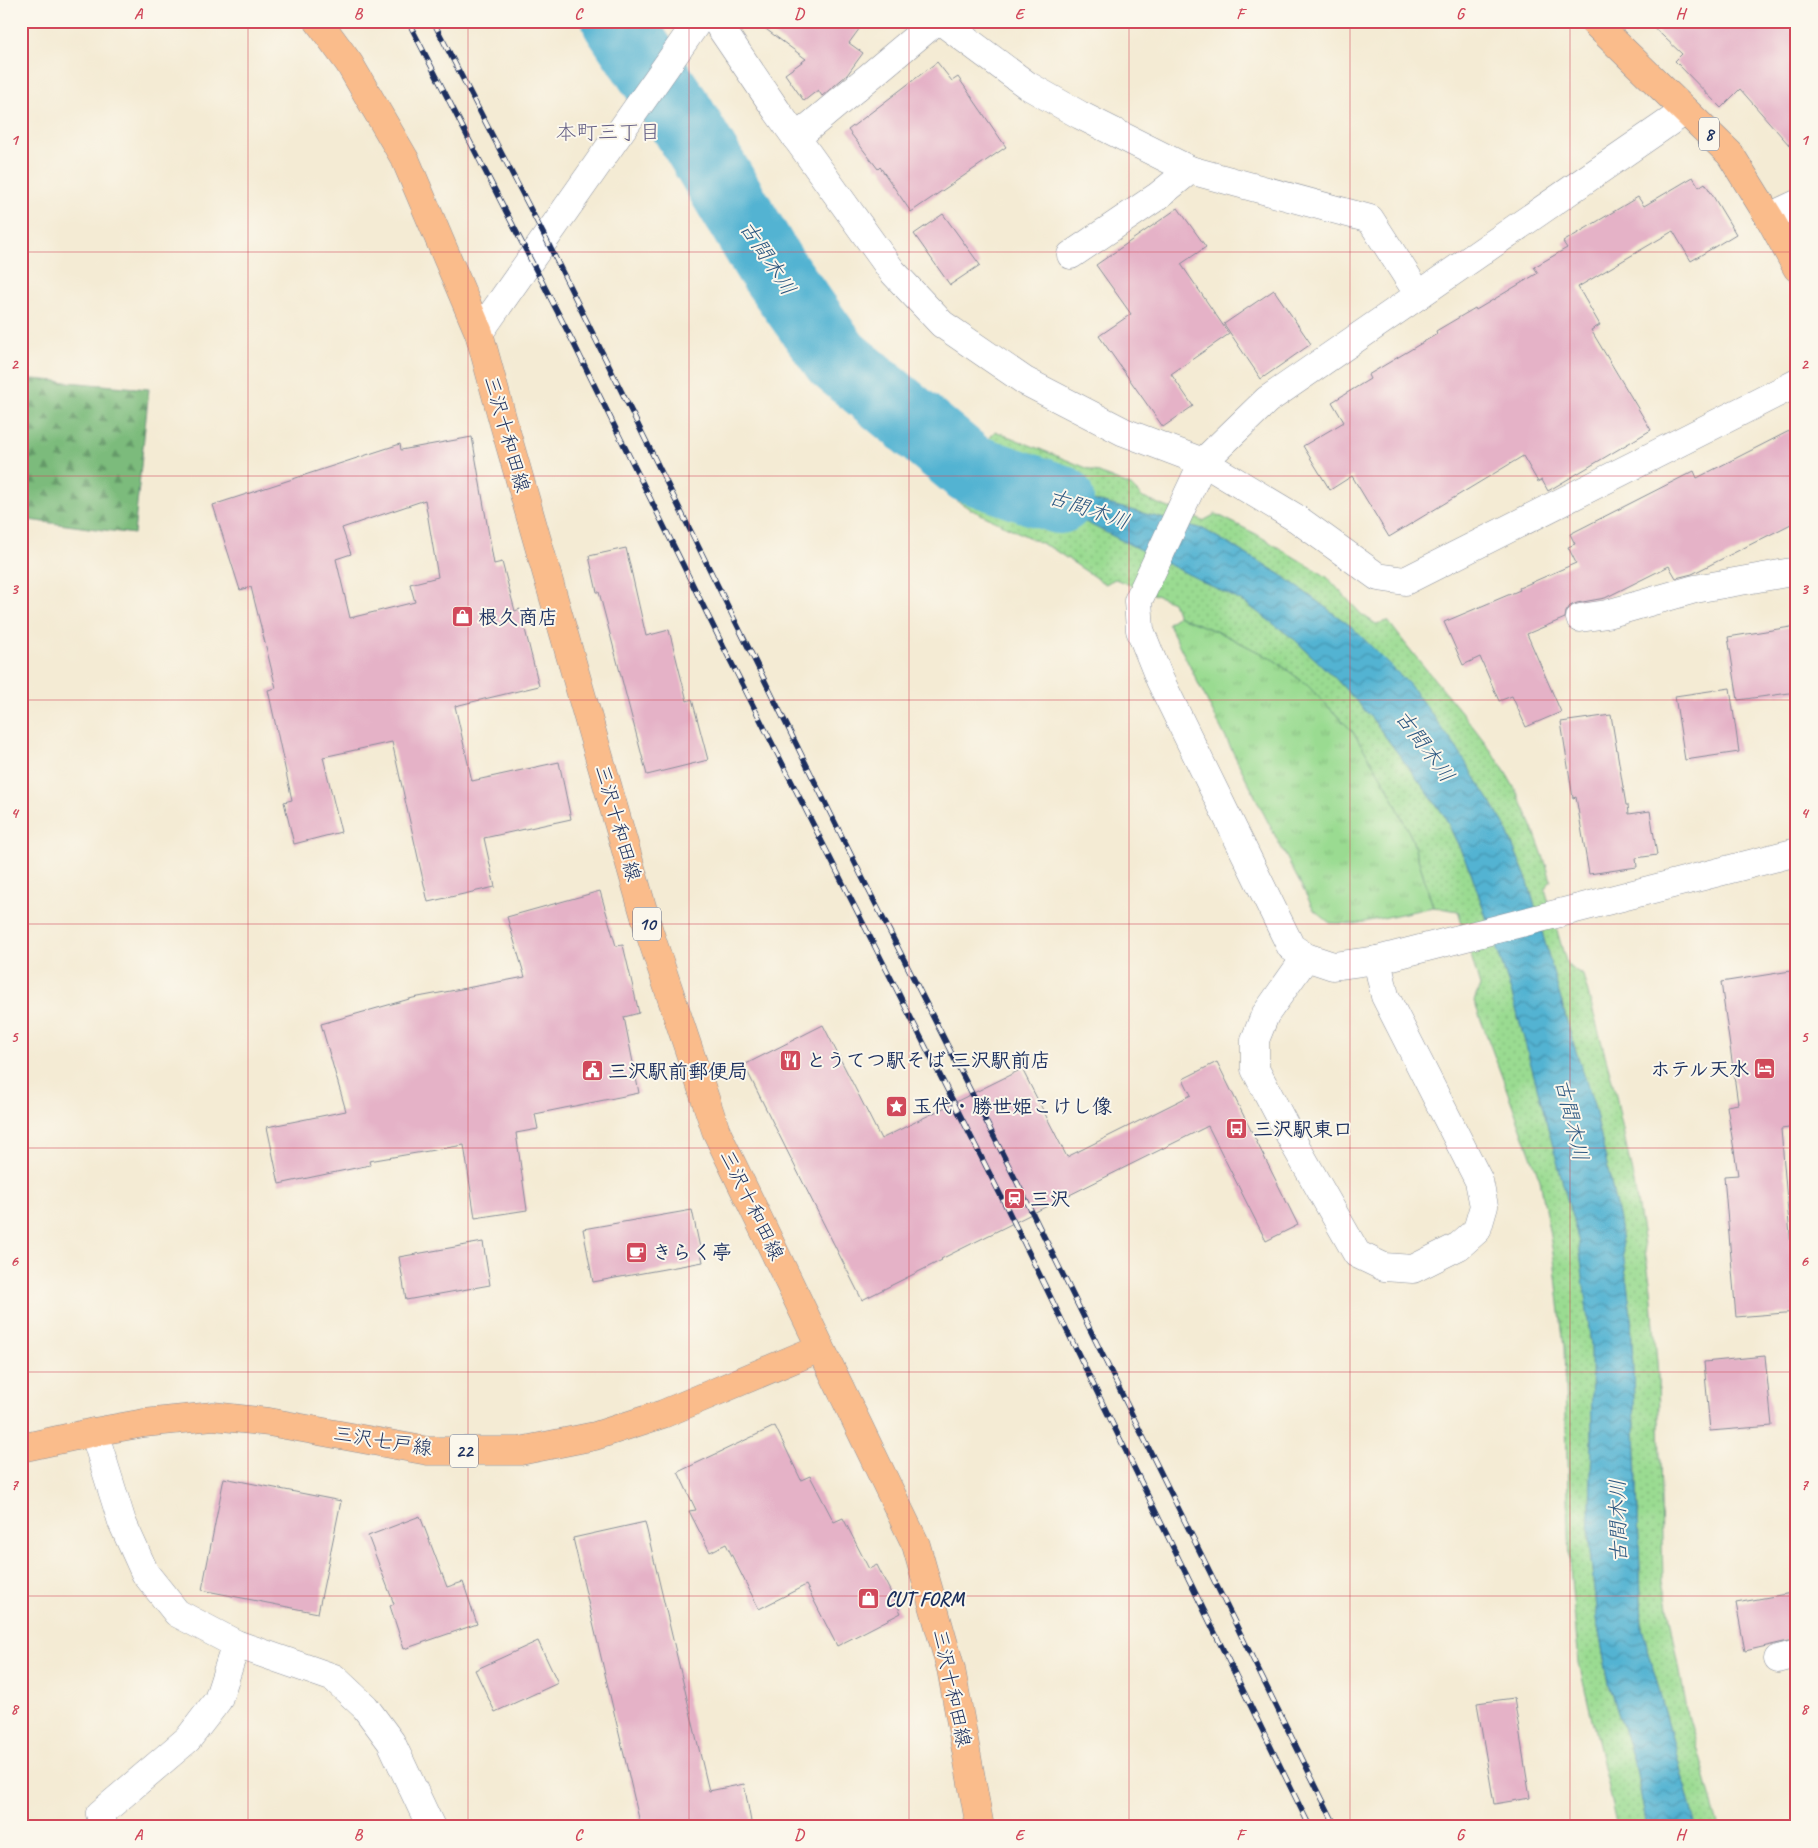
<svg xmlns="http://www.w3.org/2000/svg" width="1818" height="1848" viewBox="0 0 1818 1848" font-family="Caveat,'Klee One',sans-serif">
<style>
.grass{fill:url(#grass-dots);stroke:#5a8578}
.forest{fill:url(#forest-firs);stroke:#4b756c}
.park{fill:url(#park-tufts);stroke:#5a8578}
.water{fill:url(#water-waves);stroke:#377198}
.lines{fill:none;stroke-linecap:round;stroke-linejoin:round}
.river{stroke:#53b3d2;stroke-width:70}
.building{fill:#e5b2c7;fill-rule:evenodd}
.minor-casing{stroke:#888d99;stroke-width:29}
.tertiary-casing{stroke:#888d99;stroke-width:29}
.primary-casing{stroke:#888d99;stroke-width:29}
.minor{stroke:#fff;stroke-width:28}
.tertiary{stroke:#fff;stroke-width:28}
.primary{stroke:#fabc8b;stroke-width:28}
.rail-casing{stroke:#1b2f5e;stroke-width:5.5}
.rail{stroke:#fbf7ec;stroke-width:4;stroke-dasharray:11;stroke-linecap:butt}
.grid{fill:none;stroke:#d1495b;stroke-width:1;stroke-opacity:0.55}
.labels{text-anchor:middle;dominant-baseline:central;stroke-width:4;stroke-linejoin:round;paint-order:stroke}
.shield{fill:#fbf7ec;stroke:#5e6b89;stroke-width:1}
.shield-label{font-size:19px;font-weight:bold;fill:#1b2f5e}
.street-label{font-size:20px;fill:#1b2f5e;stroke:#fbf7ec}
.poi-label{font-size:20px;font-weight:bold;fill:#1b2f5e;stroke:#fbf7ec;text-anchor:start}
.neighbourhood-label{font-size:21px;fill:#625d83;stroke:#fbf7ec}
.water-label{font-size:21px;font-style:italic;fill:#2c5781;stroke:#fbf7ec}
.neatline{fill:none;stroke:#d1495b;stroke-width:2}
.grid-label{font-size:16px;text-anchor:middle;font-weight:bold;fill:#d1495b}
</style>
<defs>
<pattern id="grass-dots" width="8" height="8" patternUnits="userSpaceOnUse" patternTransform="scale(1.25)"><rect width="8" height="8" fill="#9adb91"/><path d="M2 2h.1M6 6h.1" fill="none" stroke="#84bc7f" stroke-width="1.8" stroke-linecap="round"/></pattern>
<pattern id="forest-firs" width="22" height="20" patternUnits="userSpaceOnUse" patternTransform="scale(1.25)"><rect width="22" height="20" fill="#7bbb7b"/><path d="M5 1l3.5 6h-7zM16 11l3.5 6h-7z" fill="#649868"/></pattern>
<pattern id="park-tufts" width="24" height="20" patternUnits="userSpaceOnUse" patternTransform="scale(1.25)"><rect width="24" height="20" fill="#9adb91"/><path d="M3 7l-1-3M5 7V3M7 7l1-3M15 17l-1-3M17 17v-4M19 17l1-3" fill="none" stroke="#84bc7f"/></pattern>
<pattern id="water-waves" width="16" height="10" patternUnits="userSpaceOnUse" patternTransform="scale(1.25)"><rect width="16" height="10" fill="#53b3d2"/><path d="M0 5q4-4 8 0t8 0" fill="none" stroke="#4492ae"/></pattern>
</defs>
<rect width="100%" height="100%" fill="#fbf7ec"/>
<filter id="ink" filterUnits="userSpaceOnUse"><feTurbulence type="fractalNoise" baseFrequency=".02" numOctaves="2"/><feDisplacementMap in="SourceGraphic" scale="10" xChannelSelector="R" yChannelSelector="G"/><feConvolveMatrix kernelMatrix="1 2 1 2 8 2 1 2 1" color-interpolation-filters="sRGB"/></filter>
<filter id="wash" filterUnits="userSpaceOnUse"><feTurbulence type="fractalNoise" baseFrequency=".0096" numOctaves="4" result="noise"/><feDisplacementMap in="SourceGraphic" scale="20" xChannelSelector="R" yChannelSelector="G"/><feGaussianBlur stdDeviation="1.12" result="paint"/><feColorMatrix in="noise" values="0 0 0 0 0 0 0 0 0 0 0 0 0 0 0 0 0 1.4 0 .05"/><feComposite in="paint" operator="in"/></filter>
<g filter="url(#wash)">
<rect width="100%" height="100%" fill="#f4ebd4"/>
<g class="grass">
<path d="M995,431L1131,486L1143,498L1203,521L1216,514L1256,534L1327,577L1361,614L1376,624L1388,621C1423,669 1465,712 1499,762C1523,798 1538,839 1551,880L1545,889L1567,965L1583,975L1615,1091L1634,1183L1651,1288L1658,1375L1663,1580L1688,1715L1720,1827H1696L1642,1627L1631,1315L1619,1220L1594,1105L1571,1036L1528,882L1503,822L1352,627L1280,574L1203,529L1092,500L1064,486L1053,475L1001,466L974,459Z"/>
<path d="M966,473L1034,496L1245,602L1294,639L1336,679L1370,716L1444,815L1471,872L1512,994L1579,1242L1591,1346L1592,1441L1589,1542L1598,1627L1609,1684L1635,1764L1647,1827H1617L1579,1663L1570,1569L1564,1348L1554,1259L1540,1180L1474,1001L1480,986L1458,911L1433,907L1412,839L1387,786L1353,732L1307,685L1274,660L1225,635L1178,616L1173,602L1115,579L1105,584L1053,549L970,509L950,496Z"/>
</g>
<path class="forest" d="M21,378L149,389L134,534L21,519Z"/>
<path class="park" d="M1178,616L1225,635L1274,660L1307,685L1353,732L1387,786L1412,839L1433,907L1355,924L1330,923L1314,910L1269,824L1168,623Z"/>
<path class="water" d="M974,459L1001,466L1053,475L1064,486L1092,500L1203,529L1280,574L1352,627L1409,684L1456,747L1503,822L1528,882L1571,1036L1594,1105L1619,1220L1631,1315L1642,1627L1696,1827H1647L1635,1764L1609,1684L1598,1627L1589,1542L1592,1441L1591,1346L1579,1243L1512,994L1471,872L1444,815L1370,716L1336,679L1294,639L1245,603L1034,496L966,473Z"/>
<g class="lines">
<path class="river" d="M617,21L677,110L769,264L837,359L969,468L1059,499"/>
</g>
<g id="blocks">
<g class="building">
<path d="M755,21H865L849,43L863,53L847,75L822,96L818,90L804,101L785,74L806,59Z"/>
<path d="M1647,21H1797V154L1740,89L1721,108L1675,61L1682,54Z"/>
<path d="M937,62L952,81L958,77L1006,147L911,212L880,167L878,169L848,130Z"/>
<path d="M1693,177L1699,187L1705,183L1736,234L1691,261L1673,231L1578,287L1600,325L1591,330L1651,430L1548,491L1542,480L1538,482L1523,456L1389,537L1352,476L1330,490L1303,446L1344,422L1332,402L1370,379L1368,375L1437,334L1436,331L1475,308L1476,310L1538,273L1534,267L1567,248L1563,242L1638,197L1644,206Z"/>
<path d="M1178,208L1206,247L1181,264L1229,334L1171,374L1193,406L1163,427L1099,336L1131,314L1096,265Z"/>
<path d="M943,214L980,265L950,285L914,234Z"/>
<path d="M1274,290L1311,344L1261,379L1224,324Z"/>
<path d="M1797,427V521L1692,574L1676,578L1669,566L1605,598L1577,603L1570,606L1566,612L1565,618L1527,634L1561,712L1526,727L1512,696L1499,701L1480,657L1463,665L1444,622L1520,590L1519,588L1576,563L1568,547L1575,544L1570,534L1694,471L1697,478Z"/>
<path d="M472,437L494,564L502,562L515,611L520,609L539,686L455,706L472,781L559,762L571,819L484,838L495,887L428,902L392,742L323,757L341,832L294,844L284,802L292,800L268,690L276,688L267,651L251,587L240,590L213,505L400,444L401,450ZM425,500L438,577L410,584L415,602L350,618L336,559L351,554L342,528Z"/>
<path d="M626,548L646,636L669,630L687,701L692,699L708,760L647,775L599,592H597L589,556Z"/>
<path d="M1797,626V692L1738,700L1728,637Z"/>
<path d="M1730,688L1739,752L1685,760L1675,696Z"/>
<path d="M1611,715L1626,805H1628L1629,814L1650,811L1657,855L1636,858L1637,867L1589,874L1576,797L1573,798L1561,722Z"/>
<path d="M600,891L616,946L623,945L639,1013L624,1017L639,1093L535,1114L538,1129L516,1133L527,1210L475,1218L464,1145L369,1161L370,1165L279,1184L267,1127L346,1111L321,1024L413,998L525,977L507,917Z"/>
<path d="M1797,970V1127L1781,1129L1792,1260L1797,1259V1312L1736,1317L1724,1176L1738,1175L1727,1106L1738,1104L1721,982Z"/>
<path d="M823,1025L881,1139L1022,1069L1067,1157L1191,1095L1183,1079L1217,1062L1298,1225L1266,1241L1208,1126L941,1259L942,1260L862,1300L744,1065Z"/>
<path d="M692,1210L703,1262L593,1282L583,1229Z"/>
<path d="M483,1242L490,1285L406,1300L399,1257Z"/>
<path d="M1765,1356L1772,1426L1710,1431L1704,1362Z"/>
<path d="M775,1426L801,1480L810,1476L834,1522L843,1518L869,1569L877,1565L901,1613L837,1646L806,1585L759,1609L726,1544L710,1552L689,1511L696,1510L678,1472Z"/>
<path d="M224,1478L341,1501L318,1613L202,1590Z"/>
<path d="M420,1516L447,1587L463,1582L477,1624L404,1649L390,1606L394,1604L368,1536Z"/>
<path d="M645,1522L709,1791L744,1784L752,1827H641L573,1538Z"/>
<path d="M1797,1592V1639L1745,1651L1736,1603Z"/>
<path d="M538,1641L558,1683L495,1712L475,1670Z"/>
<path d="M1514,1698L1530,1798L1494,1804L1477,1703Z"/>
</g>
</g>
</g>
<g filter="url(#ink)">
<use href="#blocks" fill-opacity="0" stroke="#888d99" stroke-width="1"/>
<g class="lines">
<defs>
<g id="minor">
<path d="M941,21L1027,85L1080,115L1190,170"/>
<path d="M796,138L936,21"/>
<path d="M1769,217L1797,204"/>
<path d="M1071,255L1158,196L1190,170L1370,219L1419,295"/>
<path d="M1203,462L1296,518L1378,577L1405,581L1797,383"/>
<path d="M1580,618L1607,614L1695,589L1797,571"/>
<path d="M1306,957L1265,1015L1255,1040V1069L1296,1147L1357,1254L1384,1267L1413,1269L1459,1246L1477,1230L1484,1206L1479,1181L1385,996L1377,960"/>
<path d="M94,1432L122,1522L145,1573L177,1613L236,1644L334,1678L365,1707L391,1742L431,1827"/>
<path d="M1778,1659L1797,1654"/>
<path d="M104,1827L100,1814L188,1739L218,1700L236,1644"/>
</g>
<g id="tertiary">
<path d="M716,21L777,111L892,271L942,324L1025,381L1124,432L1203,462L1267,400L1685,111"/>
<path d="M479,333L698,21"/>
<path d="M1203,462L1138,601L1140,630L1160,680L1291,947L1306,957L1333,966L1377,960L1797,852"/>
</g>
<g id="primary">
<path d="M318,21L349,63L406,161L479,333L503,421L649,931L716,1131L916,1545L951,1669L980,1827"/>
<path d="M1593,21L1730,154L1769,217L1797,268"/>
<path d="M21,1448L94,1432L144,1423L213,1416L269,1422L428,1451H520L595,1436L663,1414L820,1348"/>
</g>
</defs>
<use href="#minor" class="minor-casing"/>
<use href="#tertiary" class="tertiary-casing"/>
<use href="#primary" class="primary-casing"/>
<use href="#minor" class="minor"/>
<use href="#tertiary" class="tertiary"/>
<use href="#primary" class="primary"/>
<defs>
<g id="rail">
<path d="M408,21L573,342L724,648L1005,1204L1310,1827"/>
<path d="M433,21L546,239L861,875L1023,1194L1336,1827"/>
</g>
</defs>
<use href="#rail" class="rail-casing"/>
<use href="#rail" class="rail"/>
</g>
</g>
<path class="grid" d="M248,21V1827M468,21V1827M689,21V1827M909,21V1827M1129,21V1827M1350,21V1827M1570,21V1827M21,252H1797M21,476H1797M21,700H1797M21,924H1797M21,1148H1797M21,1372H1797M21,1596H1797"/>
<defs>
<symbol id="shop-square" viewBox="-11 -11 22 22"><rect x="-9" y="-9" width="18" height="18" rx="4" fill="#d1495b" stroke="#fbf7ec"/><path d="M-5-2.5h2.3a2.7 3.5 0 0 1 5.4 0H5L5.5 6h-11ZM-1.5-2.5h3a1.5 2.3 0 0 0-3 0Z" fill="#fff"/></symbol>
<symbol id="restaurant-square" viewBox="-11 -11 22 22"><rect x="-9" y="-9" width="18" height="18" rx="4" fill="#d1495b" stroke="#fbf7ec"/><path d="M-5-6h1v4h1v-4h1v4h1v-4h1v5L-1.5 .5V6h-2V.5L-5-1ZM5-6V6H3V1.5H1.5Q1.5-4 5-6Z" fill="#fff"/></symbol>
<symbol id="hotel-square" viewBox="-11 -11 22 22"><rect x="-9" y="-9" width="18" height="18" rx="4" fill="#d1495b" stroke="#fbf7ec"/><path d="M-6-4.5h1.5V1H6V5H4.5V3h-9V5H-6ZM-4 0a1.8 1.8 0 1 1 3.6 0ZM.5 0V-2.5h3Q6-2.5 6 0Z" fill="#fff"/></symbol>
<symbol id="civic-square" viewBox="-11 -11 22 22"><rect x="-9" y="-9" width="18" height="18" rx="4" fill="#d1495b" stroke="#fbf7ec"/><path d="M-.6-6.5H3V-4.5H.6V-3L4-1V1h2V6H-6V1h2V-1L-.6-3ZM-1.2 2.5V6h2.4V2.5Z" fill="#fff"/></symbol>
<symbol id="sight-square" viewBox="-11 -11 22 22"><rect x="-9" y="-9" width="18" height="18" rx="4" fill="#d1495b" stroke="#fbf7ec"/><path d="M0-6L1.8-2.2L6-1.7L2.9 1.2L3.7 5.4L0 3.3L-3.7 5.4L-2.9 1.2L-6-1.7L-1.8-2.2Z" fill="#fff"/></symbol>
<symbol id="bus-square" viewBox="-11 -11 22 22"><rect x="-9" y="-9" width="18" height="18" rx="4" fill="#d1495b" stroke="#fbf7ec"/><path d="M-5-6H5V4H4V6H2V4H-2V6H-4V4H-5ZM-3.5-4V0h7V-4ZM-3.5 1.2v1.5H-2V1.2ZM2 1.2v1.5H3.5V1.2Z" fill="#fff"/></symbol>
<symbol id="station-square" viewBox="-11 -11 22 22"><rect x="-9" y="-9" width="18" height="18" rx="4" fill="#d1495b" stroke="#fbf7ec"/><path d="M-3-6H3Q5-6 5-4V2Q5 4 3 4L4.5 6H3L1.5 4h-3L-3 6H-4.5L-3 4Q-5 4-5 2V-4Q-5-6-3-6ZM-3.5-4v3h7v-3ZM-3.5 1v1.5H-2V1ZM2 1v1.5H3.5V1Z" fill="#fff"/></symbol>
<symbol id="cafe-square" viewBox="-11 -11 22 22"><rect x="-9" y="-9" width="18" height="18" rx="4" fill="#d1495b" stroke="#fbf7ec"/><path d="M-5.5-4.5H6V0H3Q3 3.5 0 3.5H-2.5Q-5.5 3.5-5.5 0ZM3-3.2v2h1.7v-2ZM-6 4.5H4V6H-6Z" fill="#fff"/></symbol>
</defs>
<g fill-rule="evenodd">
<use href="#shop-square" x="450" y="604" width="25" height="25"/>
<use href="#restaurant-square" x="778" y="1048" width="25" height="25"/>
<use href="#hotel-square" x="1752" y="1056" width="25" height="25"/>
<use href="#civic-square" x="580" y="1058" width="25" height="25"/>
<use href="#sight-square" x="884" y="1094" width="25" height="25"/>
<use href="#bus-square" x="1224" y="1116" width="25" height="25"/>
<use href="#station-square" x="1002" y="1186" width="25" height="25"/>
<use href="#cafe-square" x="624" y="1240" width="25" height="25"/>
<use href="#shop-square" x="856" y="1586" width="25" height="25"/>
</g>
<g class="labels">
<g class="shield">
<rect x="1699" y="117.5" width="20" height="33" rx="4"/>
<rect x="633" y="907.5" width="28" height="33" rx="4"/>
<rect x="450" y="1434.5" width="28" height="33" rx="4"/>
</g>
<g class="shield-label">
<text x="1709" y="134">8</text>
<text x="647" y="924">10</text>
<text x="464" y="1451">22</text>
</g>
<g class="street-label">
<text transform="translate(507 434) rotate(74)">三沢十和田線</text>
<text transform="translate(618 823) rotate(74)">三沢十和田線</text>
<text transform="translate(752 1205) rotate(64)">三沢十和田線</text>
<text transform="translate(383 1441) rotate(9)">三沢七戸線</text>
<text transform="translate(952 1688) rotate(78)">三沢十和田線</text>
</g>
<g class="poi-label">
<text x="478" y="617">根久商店</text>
<text x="806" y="1060">とうてつ駅そば 三沢駅前店</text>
<text x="1749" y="1069" text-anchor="end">ホテル天水</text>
<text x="608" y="1071">三沢駅前郵便局</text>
<text x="912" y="1106">玉代・勝世姫こけし像</text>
<text x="1253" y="1129">三沢駅東口</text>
<text x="1030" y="1199">三沢</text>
<text x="652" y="1252">きらく亭</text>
<text x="885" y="1599">CUT FORM</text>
</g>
<g class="neighbourhood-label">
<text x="608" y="132">本町三丁目</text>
</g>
<g class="water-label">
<text transform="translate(768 258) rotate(57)">古間木川</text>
<text transform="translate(1089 509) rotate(19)">古間木川</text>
<text transform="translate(1425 746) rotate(54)">古間木川</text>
<text transform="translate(1572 1120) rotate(77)">古間木川</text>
<text transform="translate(1618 1521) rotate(-91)">古間木川</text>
</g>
</g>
<rect width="1818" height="1848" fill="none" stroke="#fbf7ec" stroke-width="55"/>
<rect x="28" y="28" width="1762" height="1792" class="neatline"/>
<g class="grid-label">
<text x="138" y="19">A</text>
<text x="358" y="19">B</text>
<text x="578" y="19">C</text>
<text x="799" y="19">D</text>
<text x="1019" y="19">E</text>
<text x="1240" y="19">F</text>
<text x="1460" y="19">G</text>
<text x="1680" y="19">H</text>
<text x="14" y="145">1</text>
<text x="1804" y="145">1</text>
<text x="14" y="369">2</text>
<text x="1804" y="369">2</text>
<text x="14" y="594">3</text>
<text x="1804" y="594">3</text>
<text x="14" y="818">4</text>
<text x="1804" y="818">4</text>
<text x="14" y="1042">5</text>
<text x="1804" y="1042">5</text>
<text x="14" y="1266">6</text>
<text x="1804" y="1266">6</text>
<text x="14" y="1490">7</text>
<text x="1804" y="1490">7</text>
<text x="14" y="1714">8</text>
<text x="1804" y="1714">8</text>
<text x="138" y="1840">A</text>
<text x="358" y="1840">B</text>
<text x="578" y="1840">C</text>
<text x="799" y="1840">D</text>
<text x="1019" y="1840">E</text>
<text x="1240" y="1840">F</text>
<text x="1460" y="1840">G</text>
<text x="1680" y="1840">H</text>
</g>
</svg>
